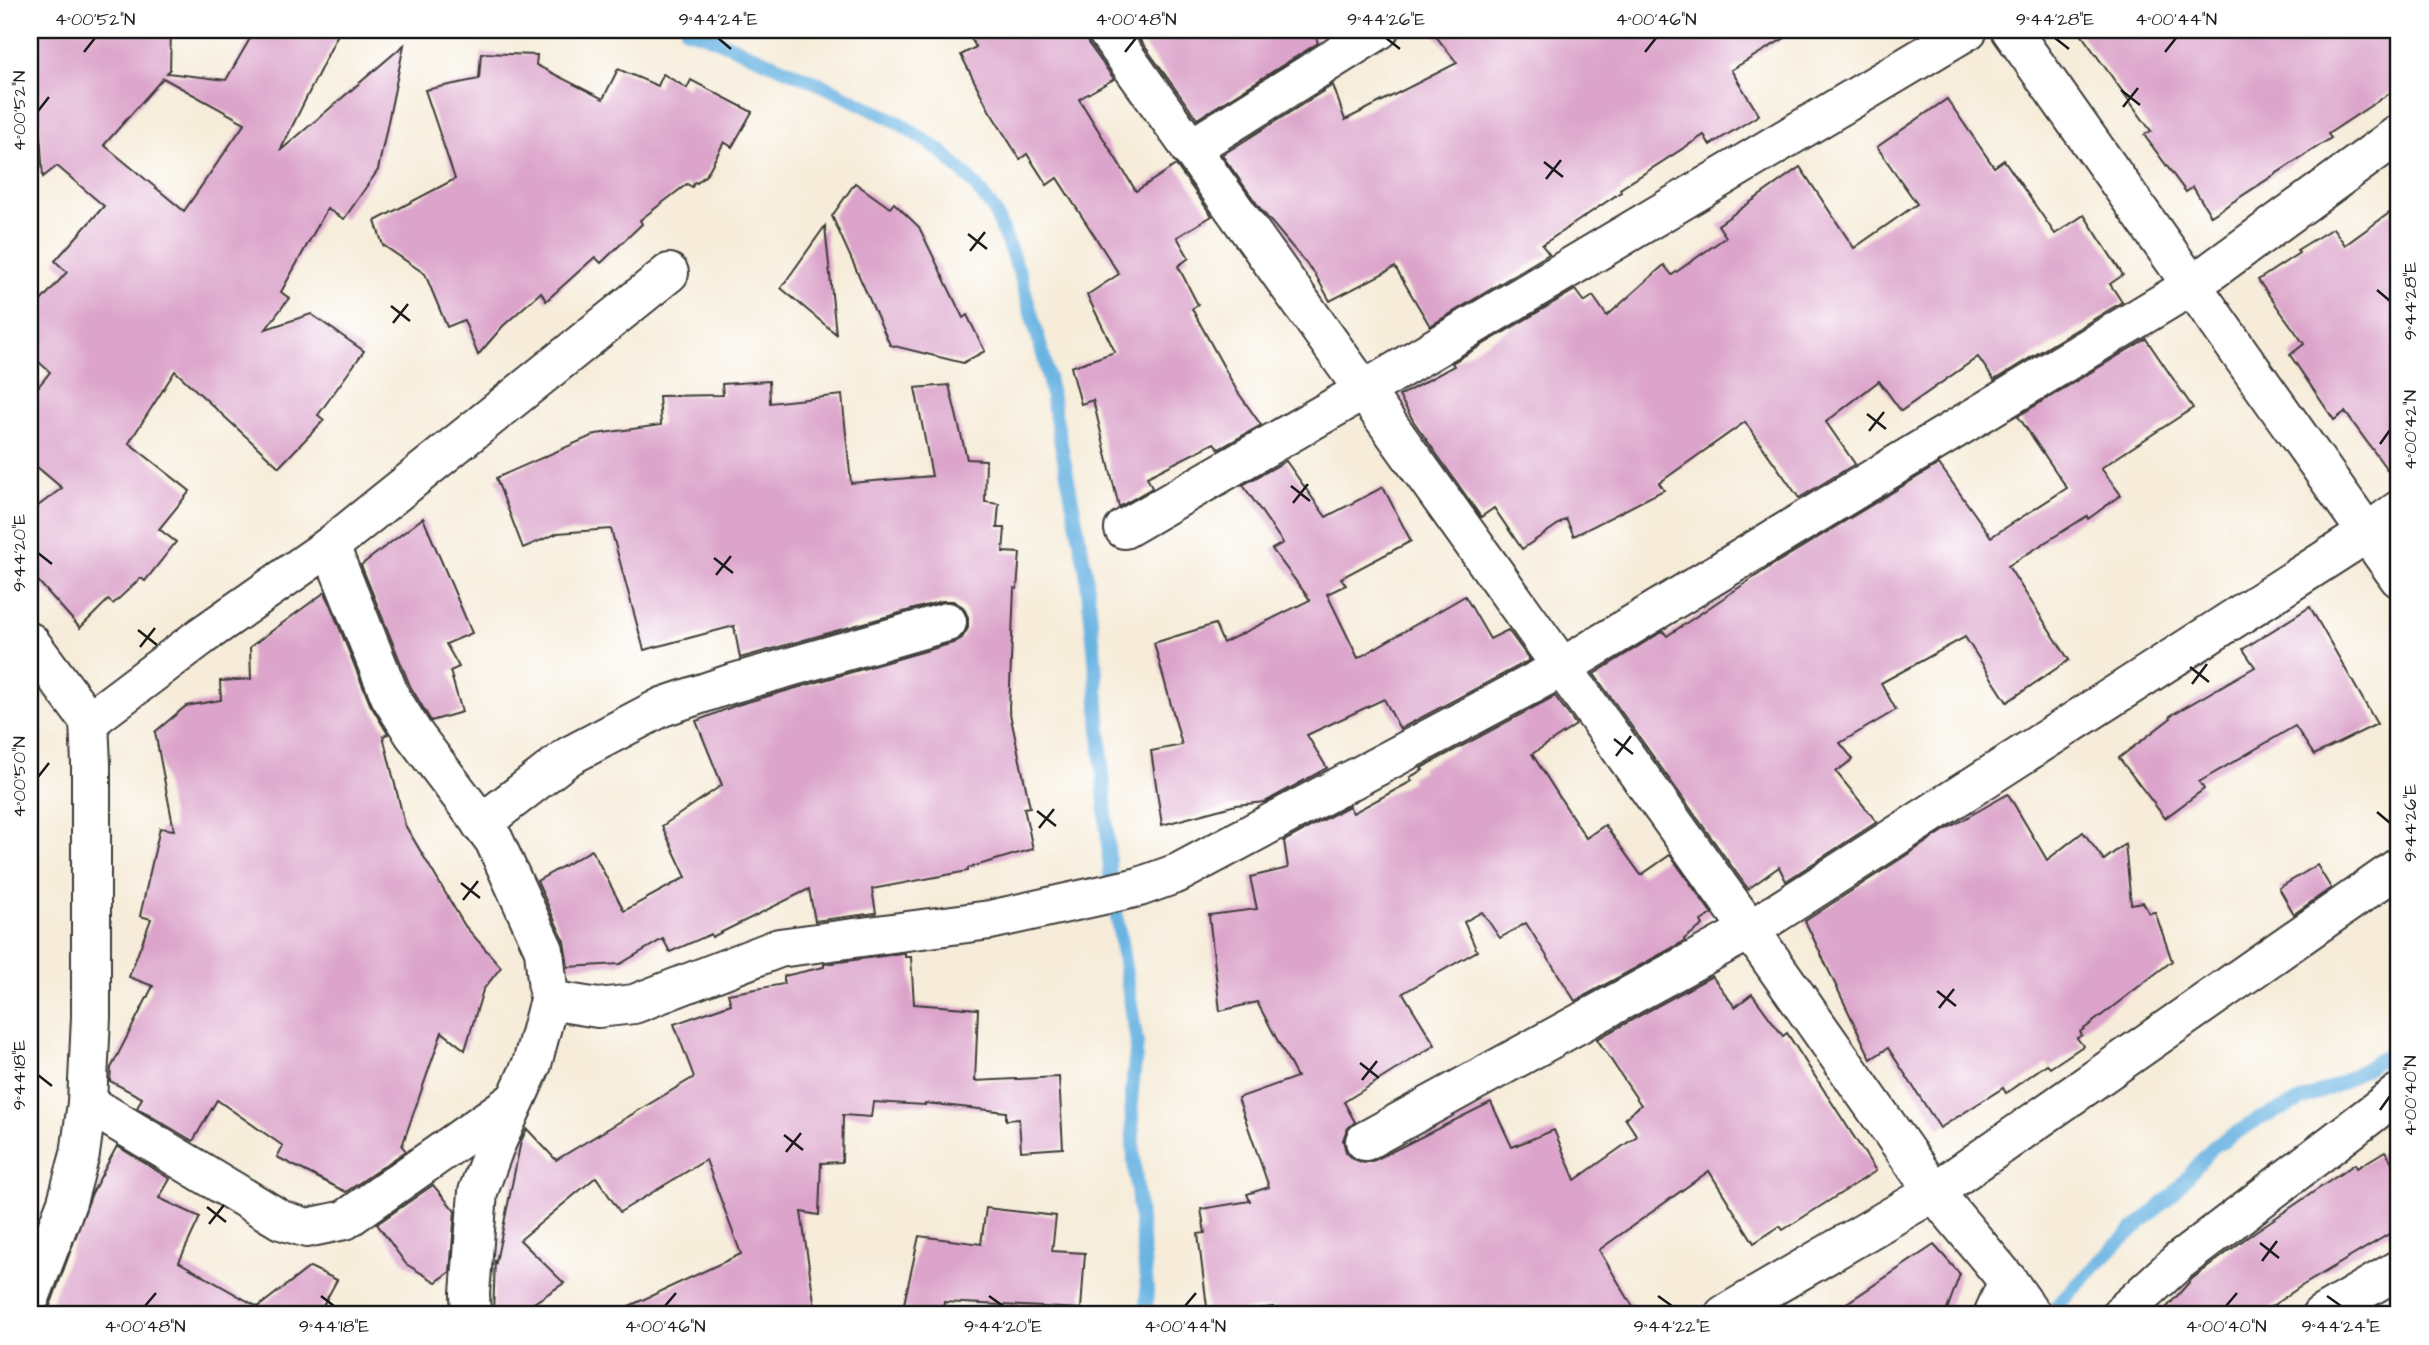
<svg xmlns="http://www.w3.org/2000/svg" width="2429" height="1345" viewBox="0 0 2429 1345" font-family="'Architects Daughter',sans-serif">
<style>
.lines{fill:none;stroke-linecap:round;stroke-linejoin:round}
.stream{stroke:#6bb4e2;stroke-width:14}
.building{fill:#dca4cb;fill-rule:evenodd}
.street-casing{stroke:#3d3b38;stroke-width:42}
.street{stroke:#fff;stroke-width:38}
.ticks{fill:none;stroke:#1c1c1c;stroke-width:2.5}
.neatline{fill:none;stroke:#1c1c1c;stroke-width:2.5}
.ticks-label{font-size:18px;text-anchor:middle;fill:#1c1c1c}
</style>
<rect width="100%" height="100%" fill="#fff"/>
<filter id="ink" filterUnits="userSpaceOnUse"><feTurbulence type="fractalNoise" baseFrequency=".0143" numOctaves="2"/><feDisplacementMap in="SourceGraphic" scale="14" xChannelSelector="R" yChannelSelector="G"/><feConvolveMatrix kernelMatrix="1 2 1 2 8 2 1 2 1" color-interpolation-filters="sRGB"/></filter>
<filter id="wash" filterUnits="userSpaceOnUse"><feTurbulence type="fractalNoise" baseFrequency=".00686" numOctaves="4" result="noise"/><feDisplacementMap in="SourceGraphic" scale="28" xChannelSelector="R" yChannelSelector="G"/><feGaussianBlur stdDeviation="1.57" result="paint"/><feColorMatrix in="noise" values="0 0 0 0 0 0 0 0 0 0 0 0 0 0 0 0 0 1.4 0 .05"/><feComposite in="paint" operator="in"/></filter>
<g filter="url(#wash)">
<rect width="100%" height="100%" fill="#f6ecd9"/>
<g class="lines">
<g class="stream">
<path d="M687,30L705,35L822,85L898,122L942,152L970,179L994,210L1020,274L1045,362L1086,572L1094,647L1110,874L1137,1043L1131,1099L1134,1161L1147,1287L1146,1315"/>
<path d="M2048,1315L2116,1245L2172,1195L2213,1147L2257,1120L2341,1083L2399,1048"/>
</g>
</g>
<g id="blocks">
<g class="building">
<path d="M33,30H171L170,70L167,73L226,80L255,30H340L280,151L404,45L378,170L344,219L327,209L281,292L289,298L266,329L311,314L364,351L318,415L324,420L279,467L175,371L129,443L190,491L159,529L176,542L145,581L141,578L113,604L108,600L80,628L30,572V512L62,488L30,461V397L50,372L30,354V313L67,272L55,261L104,206L57,166L43,177ZM163,78L245,123L184,211L104,145Z"/>
<path d="M966,30H1085L1088,43L1114,79L1079,99L1136,191L1176,165L1212,216L1177,237L1189,258L1178,266L1198,305L1192,309L1237,391L1261,425L1219,449L1214,443L1147,477L1152,488L1119,507L1093,400L1081,404L1071,367L1115,352L1087,295L1119,274L1057,178L1047,185L1027,154L1020,159L989,110L961,55L976,47Z"/>
<path d="M1133,30H1313L1318,43L1197,119Z"/>
<path d="M1431,30H1798L1731,70L1759,115L1710,145L1704,135L1620,189L1621,192L1542,245L1549,254L1430,326L1395,267L1330,301L1315,274L1262,211L1222,155L1333,85L1345,120L1457,63Z"/>
<path d="M2078,30H2399V87L2328,134L2331,138L2211,216L2193,187L2186,192L2144,135L2151,131Z"/>
<path d="M481,53L537,55L536,65L603,99L618,69L658,86L663,74L687,88L691,80L752,112L732,147L724,142L707,174L697,183L695,182L692,187L687,184L640,220L642,224L601,263L595,257L546,301L541,292L503,326L478,355L464,320L447,327L425,274L383,245L375,221L455,179L425,90L479,79Z"/>
<path d="M1947,99L1994,167L2004,160L2055,234L2084,215L2123,275L2110,284L2122,302L1994,380L1978,357L1901,411L1879,381L1826,422L1855,464L1799,498L1745,422L1659,483L1664,490L1574,536L1566,519L1522,549L1494,508L1481,517L1414,422L1399,396L1454,366L1452,363L1575,290L1584,302L1593,296L1607,316L1664,265L1672,275L1726,237L1718,225L1800,167L1854,248L1917,204L1877,147Z"/>
<path d="M855,183L890,208L894,203L919,227L963,318L967,315L985,351L963,363L890,345L832,216Z"/>
<path d="M2399,206V486L2345,412L2334,420L2290,355L2304,344L2258,280L2299,253L2297,250L2333,228L2345,245Z"/>
<path d="M825,226L836,334L781,288Z"/>
<path d="M2146,339L2193,408L2101,468L2121,495L2088,519L2087,516L2008,566L2069,660L2007,702L1965,637L1881,683L1896,710L1840,743L1853,759L1836,772L1877,822L1786,881L1779,867L1748,889L1594,674L1663,631L1667,636L1771,566L1939,464L1991,537L2067,488L2018,416Z"/>
<path d="M769,381L770,403L842,395L851,483L932,476L915,388L949,385L967,459L986,460L985,502L999,504L997,528H1005L1003,552L1020,553L1017,589L1014,588L1009,709L1030,807L1024,808L1033,849L968,868V871L872,889L876,913L815,921L809,889L712,937L711,934L670,952L663,939L620,964L568,967L564,941L537,881L592,850L624,911L686,877L662,826L722,785L696,721L737,705L953,643L962,638L968,628V617L963,607L953,601H942L740,658L734,626L644,650L611,529L558,533L523,548L496,478L596,434L661,425L659,396L723,395L722,384Z"/>
<path d="M1286,461L1326,517L1383,487L1411,541L1341,578L1346,585L1327,594L1358,658L1465,596L1490,639L1508,630L1530,660L1400,729L1384,699L1307,735L1327,768L1265,802L1236,805L1162,825L1151,751L1182,745L1154,643L1215,624L1223,643L1310,600L1272,549L1283,543L1243,485Z"/>
<path d="M423,518L472,633L446,644L459,667L450,671L462,712L431,721L410,686L361,565Z"/>
<path d="M325,592L370,704L388,734L383,736L405,825L465,926L501,967L483,990L465,1050L442,1032L402,1146L406,1151L346,1192L277,1157L283,1146L217,1100L193,1141L137,1108L142,1098L110,1081L111,1068L153,986L129,977L151,919L140,916L160,828L174,830L155,732L186,706L221,700L220,681L251,679L250,647Z"/>
<path d="M2310,607L2377,724L2314,755L2295,726L2199,782L2204,789L2165,818L2119,758L2171,718L2170,716L2255,667L2243,649Z"/>
<path d="M1555,696L1576,725L1532,754L1586,838L1605,825L1641,875L1670,855L1712,914L1701,921L1703,925L1684,939L1685,941L1575,1001L1526,923L1500,938L1482,912L1464,922L1477,951L1403,993L1435,1045L1344,1102L1355,1122L1347,1129L1343,1140L1346,1152L1353,1159L1364,1163L1375,1160L1491,1102L1512,1147L1554,1130L1575,1180L1637,1136L1625,1118L1641,1105L1597,1039L1712,976L1735,1007L1752,994L1783,1036L1787,1033L1876,1171L1783,1230L1780,1226L1754,1243L1709,1171L1599,1250L1638,1315H1275L1273,1307L1208,1315L1198,1234L1205,1233L1201,1209L1250,1201L1247,1194L1269,1187L1238,1098L1297,1077L1257,1002L1220,1011L1209,915L1257,909L1250,877L1288,868L1284,841L1349,806L1353,813L1412,781L1410,777L1423,770L1421,768Z"/>
<path d="M2008,794L2047,860L2083,832L2104,860L2125,844L2131,904L2143,902L2149,913L2155,912L2172,961L2080,1032L2082,1035L2077,1038L2083,1046L2050,1068L2047,1064L2006,1093L2003,1088L1940,1128L1888,1048L1871,1059L1805,921L1945,830Z"/>
<path d="M2317,865L2331,888L2294,914L2279,888Z"/>
<path d="M905,953V957H911L914,1004L978,1009L975,1081L1059,1077L1063,1148L1021,1151L1019,1119L1006,1120V1112L925,1103V1105L873,1102L871,1117L843,1115L842,1162L821,1163L819,1215L801,1212L816,1315H610L741,1254L706,1160L620,1212L596,1177L520,1240L564,1283L531,1305L540,1315H493L495,1260L496,1262L521,1141L527,1129L556,1160L694,1077L674,1024L731,1004L728,994L784,984V976L824,967V964Z"/>
<path d="M117,1146L170,1179L159,1198L200,1217L179,1262L258,1307L310,1267L337,1280L318,1315H43L50,1306L92,1193Z"/>
<path d="M2385,1151L2399,1173V1228L2300,1287L2259,1315H2160L2192,1279L2253,1233L2355,1164L2357,1168Z"/>
<path d="M433,1185L455,1211L450,1272L436,1282L406,1264L377,1224Z"/>
<path d="M986,1208L1056,1216L1052,1251L1085,1253L1081,1309L944,1302L942,1315L903,1308L919,1236L981,1244Z"/>
<path d="M1934,1245L1960,1274L1945,1315H1829Z"/>
</g>
</g>
</g>
<g filter="url(#ink)">
<use href="#blocks" fill-opacity="0" stroke="#3d3b38" stroke-width="2"/>
<g class="lines">
<defs>
<g id="street">
<path d="M1106,30L1750,930L1934,1192L2008,1281L2032,1315"/>
<path d="M2011,30L2399,578"/>
<path d="M1190,149L1379,30"/>
<path d="M1124,529L1363,391L1968,30"/>
<path d="M330,546L390,696L413,733L494,840L544,950L549,1000L532,1064L494,1148L478,1192L470,1293L471,1315"/>
<path d="M30,642L89,721L91,764V1017L87,1103L80,1154L67,1202L30,1298"/>
<path d="M89,721L203,635L330,546L669,273"/>
<path d="M481,824L569,756L662,707L730,684L947,622"/>
<path d="M549,1000L598,1008L634,1004L779,948L990,920L1139,887L1178,873L1561,668L2191,286L2399,134"/>
<path d="M87,1103L281,1220L307,1228L345,1220L514,1101"/>
<path d="M1365,1141L1750,930L2367,533L2399,510"/>
<path d="M1724,1315L1934,1192L2399,867"/>
<path d="M1993,1315L2008,1281"/>
<path d="M2120,1315L2178,1262L2399,1093"/>
<path d="M2321,1315L2399,1269"/>
</g>
</defs>
<use href="#street" class="street-casing"/>
<use href="#street" class="street"/>
</g>
</g>
<path class="ticks" d="M718,38L731,49M1386,38L1400,49M2055,38L2069,49M84,52L95,38M1125,52L1136,38M1645,52L1656,38M2165,52L2176,38M2121,90L2140,105M2123,107L2138,88M38,111L49,97M1544,162L1563,177M1546,179L1561,160M968,234L987,249M970,251L985,232M2377,290L2390,301M391,306L410,321M393,323L408,304M1867,414L1886,429M1869,431L1884,412M2380,444L2390,430M1291,486L1310,501M1293,503L1308,484M38,553L52,564M714,558L733,573M716,575L731,556M138,630L157,645M140,647L155,628M2190,667L2209,682M2192,684L2207,664M1614,739L1633,754M1616,756L1631,736M38,777L49,763M1037,811L1056,826M2377,812L2390,823M1039,828L1054,809M461,883L480,898M463,900L478,881M1937,991L1956,1006M1939,1008L1954,989M1360,1063L1379,1078M38,1075L52,1086M1362,1080L1377,1061M2380,1110L2390,1096M784,1135L803,1150M786,1152L801,1133M207,1207L226,1222M209,1224L224,1205M2260,1243L2279,1258M2262,1261L2277,1241M321,1296L334,1306M989,1296L1003,1306M1658,1296L1672,1306M2327,1296L2341,1306M145,1306L156,1293M665,1306L676,1293M1185,1306L1196,1293M2226,1306L2237,1293"/>
<rect width="2429" height="1345" fill="none" stroke="#fff" stroke-width="77"/>
<rect x="38" y="38" width="2352" height="1268" class="neatline"/>
<g class="ticks-label">
<text x="95" y="25">4°00'52"N</text>
<text x="718" y="25">9°44'24"E</text>
<text x="1136" y="25">4°00'48"N</text>
<text x="1386" y="25">9°44'26"E</text>
<text x="1656" y="25">4°00'46"N</text>
<text x="2055" y="25">9°44'28"E</text>
<text x="2176" y="25">4°00'44"N</text>
<text transform="translate(19 111) rotate(-90)" y="6">4°00'52"N</text>
<text transform="translate(2410 301) rotate(-90)" y="6">9°44'28"E</text>
<text transform="translate(2410 430) rotate(-90)" y="6">4°00'42"N</text>
<text transform="translate(19 553) rotate(-90)" y="6">9°44'20"E</text>
<text transform="translate(19 777) rotate(-90)" y="6">4°00'50"N</text>
<text transform="translate(2410 823) rotate(-90)" y="6">9°44'26"E</text>
<text transform="translate(19 1075) rotate(-90)" y="6">9°44'18"E</text>
<text transform="translate(2410 1096) rotate(-90)" y="6">4°00'40"N</text>
<text x="145" y="1332">4°00'48"N</text>
<text x="334" y="1332">9°44'18"E</text>
<text x="665" y="1332">4°00'46"N</text>
<text x="1003" y="1332">9°44'20"E</text>
<text x="1185" y="1332">4°00'44"N</text>
<text x="1672" y="1332">9°44'22"E</text>
<text x="2226" y="1332">4°00'40"N</text>
<text x="2341" y="1332">9°44'24"E</text>
</g>
</svg>
